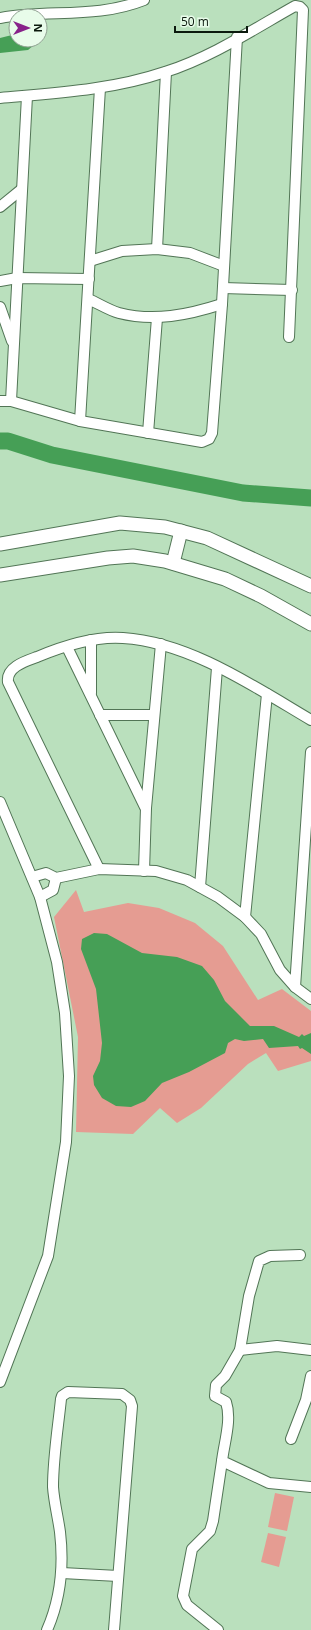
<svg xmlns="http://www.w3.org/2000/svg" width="311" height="1630" viewBox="0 0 311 1630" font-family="'Open Sans',sans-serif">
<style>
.green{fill:#e59c92}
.water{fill:#469f56}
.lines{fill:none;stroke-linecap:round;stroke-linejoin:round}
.river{stroke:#469f56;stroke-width:17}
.minor-casing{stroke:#527556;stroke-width:12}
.tertiary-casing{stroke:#527556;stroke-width:15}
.minor{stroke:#fff;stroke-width:10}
.tertiary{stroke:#fff;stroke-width:13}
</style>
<rect width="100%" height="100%" fill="#bae0bd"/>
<g class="green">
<path d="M76,890L84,912L128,903L159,908L195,923L223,946L258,1000L282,989L311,1011V1061L278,1071L266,1053L248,1064L201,1108L177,1123L160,1108L133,1134L76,1132L78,1037L54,917Z"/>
<path d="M275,1493L294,1497L287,1531L268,1527Z"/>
<path d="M268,1533L286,1537L279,1567L261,1562Z"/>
</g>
<g class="water">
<path d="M16,34V40H40L28,50L0,53V38Z"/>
<path d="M94,933L107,934L142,953L177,957L202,966L214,980L225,1001L250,1026H274L299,1037L302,1034L304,1036L311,1033V1054L302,1048L300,1049L298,1046L269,1048L263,1039L244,1041L235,1039L228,1043L225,1053L189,1072L162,1083L145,1101L131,1107L116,1106L102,1098L94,1085L93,1076L100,1061L102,1043L96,989L81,949L82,939Z"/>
</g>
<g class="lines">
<path class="river" d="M0,441H8L52,455L243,493L311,498"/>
<defs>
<g id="minor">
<path d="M0,18C49,9 96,19 144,0"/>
<path d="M0,98C56,93 112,90 165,72C210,58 254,29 295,6L300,7L303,10L289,337"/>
<path d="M0,207L22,189"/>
<path d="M157,249L166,72"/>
<path d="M90,261L122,251L157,249L190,253L224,266"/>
<path d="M0,281L17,278L89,279"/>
<path d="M223,288L292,290"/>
<path d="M88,299C98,303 108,310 119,313C154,322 188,315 222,304"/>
<path d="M0,307L12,341"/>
<path d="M0,401H11L80,421L202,442L209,439L212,433L222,304L237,37"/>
<path d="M11,401L27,96"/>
<path d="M80,421L100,88"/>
<path d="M148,433L157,318"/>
<path d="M67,647L145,807"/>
<path d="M91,693V640"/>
<path d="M100,715H154"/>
<path d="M0,802L40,897L57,962L65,1013L69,1076L66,1142L48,1256L0,1382"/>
<path d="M99,869L8,682C6,667 26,661 37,657C63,646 95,636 123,638C189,642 255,687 311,720"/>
<path d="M144,871L146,808L161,644"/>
<path d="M32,877L46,873L56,878L99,869L156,871L187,880L218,897L245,917L261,934L280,970L295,987L311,999"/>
<path d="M200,887L217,668"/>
<path d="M40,897L53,890L56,878"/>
<path d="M245,917L267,694"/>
<path d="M295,987L311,752"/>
<path d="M300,1255L270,1256L259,1261L249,1296L240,1350L225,1376L216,1385L215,1396L226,1402C232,1420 224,1443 222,1461L269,1483L311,1487"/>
<path d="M240,1350L277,1346L311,1350"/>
<path d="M291,1439L306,1400L311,1376"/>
<path d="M62,1573L118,1576"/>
<path d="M47,1630C61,1598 64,1566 60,1532C58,1517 54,1502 53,1487C53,1458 58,1428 61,1399L62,1396L68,1392L122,1394L130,1400L132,1406L114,1630"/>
<path d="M218,1630L187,1605L183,1596L192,1549L210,1531L213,1521L222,1461"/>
</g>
<g id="tertiary">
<path d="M0,544L120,523L165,527L207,538L311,586"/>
<path d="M173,563L181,531"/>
<path d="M0,575L108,558L133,556L165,561L225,579L261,596L311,624"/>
</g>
</defs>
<use href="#minor" class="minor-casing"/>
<use href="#tertiary" class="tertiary-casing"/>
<use href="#minor" class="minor"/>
<use href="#tertiary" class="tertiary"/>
</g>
<g transform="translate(28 28) rotate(90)"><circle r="19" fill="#e8fcea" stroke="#90a192"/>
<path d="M0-3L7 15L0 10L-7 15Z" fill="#88228a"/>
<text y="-6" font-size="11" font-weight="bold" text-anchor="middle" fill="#0b190d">N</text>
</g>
<path d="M175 26v6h72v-6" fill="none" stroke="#0b190d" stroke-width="2"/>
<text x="181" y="26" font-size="12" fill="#0b190d" stroke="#e8fcea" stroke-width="3" paint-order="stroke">50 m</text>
</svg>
